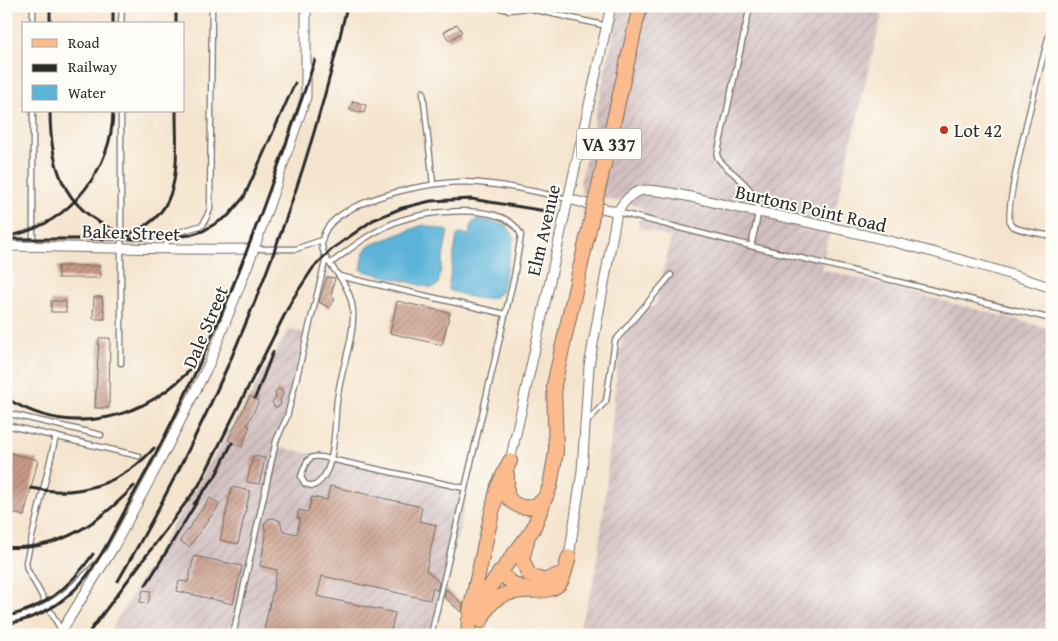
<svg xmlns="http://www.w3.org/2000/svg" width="1058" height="641" viewBox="0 0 1058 641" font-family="'Gentium Book Plus',serif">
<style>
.industrial{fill:url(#industrial-furrows)}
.water{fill:#5bb3d8;stroke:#436f82}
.building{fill:url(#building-hatch)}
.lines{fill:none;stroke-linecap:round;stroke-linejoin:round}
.lane-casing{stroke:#726c64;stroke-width:7}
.street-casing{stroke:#726c64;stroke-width:11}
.primary-casing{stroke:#726c64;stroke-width:16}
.lane{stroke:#fff;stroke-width:4.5}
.street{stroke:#fff;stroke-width:9}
.primary{stroke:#fbbb8c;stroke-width:14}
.rail{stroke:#2b2b2b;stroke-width:3}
.primary-bridge-casing{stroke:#726c64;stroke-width:16;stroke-linecap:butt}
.primary-bridge{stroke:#fbbb8c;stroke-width:14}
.poi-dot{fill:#c8321e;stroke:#fdfcf7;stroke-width:2}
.labels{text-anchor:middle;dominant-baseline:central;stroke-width:4;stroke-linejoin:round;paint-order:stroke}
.shield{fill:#fdfcf7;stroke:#6a6a68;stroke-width:1}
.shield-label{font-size:18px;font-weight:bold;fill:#2b2b2b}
.poi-label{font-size:19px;fill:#2b2b2b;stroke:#fdfcf7;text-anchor:start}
.street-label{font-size:19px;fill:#2b2b2b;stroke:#fdfcf7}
</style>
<defs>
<pattern id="industrial-furrows" width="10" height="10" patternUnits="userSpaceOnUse" patternTransform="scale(1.25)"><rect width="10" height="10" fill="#d2bfc0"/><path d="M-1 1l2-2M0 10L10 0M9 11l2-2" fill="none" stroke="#b4a4a5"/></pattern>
<pattern id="building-hatch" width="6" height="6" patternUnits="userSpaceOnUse" patternTransform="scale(1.25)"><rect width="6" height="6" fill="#c89a87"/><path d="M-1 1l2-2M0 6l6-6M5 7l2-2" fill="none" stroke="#a37e6f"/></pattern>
</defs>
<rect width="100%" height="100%" fill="#fdfcf7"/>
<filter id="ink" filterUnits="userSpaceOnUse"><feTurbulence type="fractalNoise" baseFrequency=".02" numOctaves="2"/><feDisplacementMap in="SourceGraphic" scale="10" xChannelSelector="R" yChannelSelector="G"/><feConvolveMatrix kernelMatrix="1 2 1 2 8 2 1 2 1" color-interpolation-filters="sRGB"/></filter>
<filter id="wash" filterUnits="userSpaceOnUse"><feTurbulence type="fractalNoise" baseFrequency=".0096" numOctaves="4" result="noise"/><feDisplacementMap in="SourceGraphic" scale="20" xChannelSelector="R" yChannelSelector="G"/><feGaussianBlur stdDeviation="1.12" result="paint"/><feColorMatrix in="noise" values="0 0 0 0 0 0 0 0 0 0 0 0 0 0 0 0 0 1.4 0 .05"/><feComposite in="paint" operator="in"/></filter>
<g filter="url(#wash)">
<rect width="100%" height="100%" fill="#f5e4cd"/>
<g class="industrial">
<path d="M620,6H884L821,269L1052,329V635H577L593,585L604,510L618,357L625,331L635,314L641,309L655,306L671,238L638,227L642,207L582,193L580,183Z"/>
<path d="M289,330L304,332L279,447L469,487L434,635H108Z"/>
</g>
<g class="water">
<path d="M478,219L506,225L514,236L501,292C487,306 467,295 450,291L448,288L457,236L460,233L469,235L472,223Z"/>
<path d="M423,225L448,231L438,285L432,288L361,270L364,252L368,246Z"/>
</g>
<g id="blocks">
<g class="building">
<path d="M457,24L462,32L449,41L444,32Z"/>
<path d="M353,101L366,105L364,113L350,110Z"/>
<rect x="58" y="266" width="42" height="12"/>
<path d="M327,277L335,278L331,296L335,299L329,308L319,302Z"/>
<path d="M94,297H102L105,319H93Z"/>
<rect x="51" y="301" width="15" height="11"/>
<path d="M397,301L450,313L442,345L390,333Z"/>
<path d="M99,338H110L109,408H95Z"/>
<path d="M278,389L282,390L283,394L280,400L281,405L275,408L272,402L276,397L275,392Z"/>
<path d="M250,396L259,401L247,425L250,426L242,447L228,440Z"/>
<path d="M6,452L38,460L24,516L6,511Z"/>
<path d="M253,456L265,458L259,484L247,482Z"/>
<path d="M330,486L422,507L419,521L436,525L426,570L439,582L437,591L433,587L430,600L322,576L317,596L395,613L390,635H263L277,570L260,566L266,536L264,524L268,519L274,518L280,521L283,531L297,534L300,518H297L299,510L308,512L312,497L327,500Z"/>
<path d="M232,487L250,491L238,544L220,540Z"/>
<path d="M210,498L220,504L189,547L180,541Z"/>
<path d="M194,556L242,566L233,604L177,591L179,581L188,582Z"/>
<path d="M446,589L463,604L462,613L444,597Z"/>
<path d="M143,590L151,591L148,604L140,602Z"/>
</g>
</g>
</g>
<g filter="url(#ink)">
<use href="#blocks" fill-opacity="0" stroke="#726c64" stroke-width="1"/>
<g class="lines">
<defs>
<g id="lane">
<path d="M492,6L509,10L527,8L607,26"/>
<path d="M750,6L717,156C720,163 727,168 733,173C765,201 760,207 751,246L1052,319"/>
<path d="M1052,23C1046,48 1000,214 1011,225C1017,231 1043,234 1052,236"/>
<path d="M33,24V6"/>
<path d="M121,24L122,6"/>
<path d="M423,92L433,184"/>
<path d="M33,111V247"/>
<path d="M121,111V363"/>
<path d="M617,212L751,246"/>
<path d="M165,249L169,235L203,225L210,209L212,6"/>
<path d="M254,249H296L322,240"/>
<path d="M330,264C351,248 371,232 396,222C424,211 506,200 521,235L514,277L431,635"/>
<path d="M339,276C347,287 352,298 353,311C354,339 342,367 338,394C333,417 339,475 313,486L305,484L301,477C307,457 310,453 330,459L464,488"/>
<path d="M505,314L339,276C332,266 321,255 322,242C325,201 429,182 462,182C498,183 533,191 568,199"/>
<path d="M6,413L101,435"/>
<path d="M587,422L606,401L615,341L671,275"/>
<path d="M6,425L139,456"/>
<path d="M56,436L26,562L27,569L61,630"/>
<path d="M6,620C48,614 76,585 104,556"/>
<path d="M233,635L276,441L287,417L326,258"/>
</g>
<g id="street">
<path d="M569,199L617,212C624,202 631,191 645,190C670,190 714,203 739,208C844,229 950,253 1052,288"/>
<path d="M6,246C89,247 172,250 254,249"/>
<path d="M510,461L611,6"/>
<path d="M569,557L582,471L589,366L617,212"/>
<path d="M59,635L113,548L162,457L209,364L254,249L306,97V6"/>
</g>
<g id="primary">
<path d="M507,475V495C515,511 536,511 546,496"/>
<path d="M527,541L522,559L529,575L544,581L558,575"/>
<path d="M499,573L515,585L528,590"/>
<path d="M470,611L498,486L510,461"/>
<path d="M476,616L491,585L533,529L550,486L556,452L554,385L577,282"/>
<path d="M481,621C499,573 544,602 560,583C565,576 566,565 569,557"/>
<path d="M468,635L469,620"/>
</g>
</defs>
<use href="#lane" class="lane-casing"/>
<use href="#street" class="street-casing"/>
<use href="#primary" class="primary-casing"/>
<use href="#lane" class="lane"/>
<use href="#street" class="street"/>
<use href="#primary" class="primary"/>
<g class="rail">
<path d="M50,6V24"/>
<path d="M176,6V24"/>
<path d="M113,24V6"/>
<path d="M50,111C50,173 67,216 130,236"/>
<path d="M14,235C71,222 112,169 113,111"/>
<path d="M124,235C185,218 176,162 176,111"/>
<path d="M6,239H157L190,235L203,231L228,216L244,197L295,83"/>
<path d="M6,398C71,439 148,420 196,363"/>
<path d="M255,398L273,352"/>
<path d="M31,488C77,498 123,484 154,448"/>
<path d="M194,504L215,477L232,443"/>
<path d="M6,547C58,552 100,522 134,486"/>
<path d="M118,581C222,403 302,207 347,6"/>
<path d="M146,585L198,500"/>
<path d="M6,616C44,609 72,585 93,554"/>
<path d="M6,624C35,620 62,605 81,583C103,557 118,522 135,492C212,355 265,208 315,60"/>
<path d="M6,634L11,635"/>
<path d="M87,635L199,485L292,300L313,268L332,249L373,220L402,208L431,201L471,199L546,211"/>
</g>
<defs>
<path id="primary-bridge" d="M577,282L640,6"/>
</defs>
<use href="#primary-bridge" class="primary-bridge-casing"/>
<use href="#primary-bridge" class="primary-bridge"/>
</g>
</g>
<circle class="poi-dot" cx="944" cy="130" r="5"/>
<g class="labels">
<rect class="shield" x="576.5" y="128.5" width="65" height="31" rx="4"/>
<g class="shield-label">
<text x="609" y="144">VA 337</text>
</g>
<g class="poi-label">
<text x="954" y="130">Lot 42</text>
</g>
<g class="street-label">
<text transform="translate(811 208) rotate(13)">Burtons Point Road</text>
<text transform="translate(543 230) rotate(-77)">Elm Avenue</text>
<text transform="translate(131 232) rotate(2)">Baker Street</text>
<text transform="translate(205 327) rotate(-67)">Dale Street</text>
</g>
</g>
<rect width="1058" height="641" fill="none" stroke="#fdfcf7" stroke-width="25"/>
<rect x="22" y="22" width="162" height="90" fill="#fdfcf7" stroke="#a9a8a5"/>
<rect x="32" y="39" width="25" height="8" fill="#fbbb8c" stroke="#a9a8a5"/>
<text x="68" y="48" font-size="15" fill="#2b2b2b">Road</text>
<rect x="32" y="64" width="25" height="8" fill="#2b2b2b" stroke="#a9a8a5"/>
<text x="68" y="72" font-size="15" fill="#2b2b2b">Railway</text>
<rect x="32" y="85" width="25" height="15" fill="#5bb3d8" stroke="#a9a8a5"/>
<text x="68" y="98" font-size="15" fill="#2b2b2b">Water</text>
</svg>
